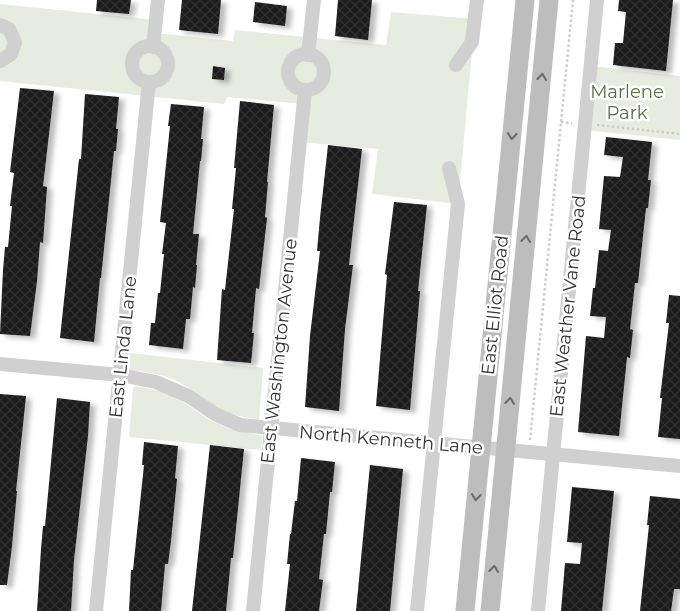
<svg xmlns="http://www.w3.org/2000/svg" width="680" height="611" viewBox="0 0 680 611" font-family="Montserrat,sans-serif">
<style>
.green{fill:#e6ecdf}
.building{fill:url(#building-cross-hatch);filter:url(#shadow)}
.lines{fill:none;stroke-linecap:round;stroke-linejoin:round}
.path{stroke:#cdcdcd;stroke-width:2.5;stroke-dasharray:2.5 2.5;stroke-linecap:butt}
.minor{stroke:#d0d0d0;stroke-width:14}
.secondary{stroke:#bdbdbd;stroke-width:19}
.oneway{stroke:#6a6a6a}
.labels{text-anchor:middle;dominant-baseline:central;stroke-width:5;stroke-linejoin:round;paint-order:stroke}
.park-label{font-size:18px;fill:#56703f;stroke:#fff}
.street-label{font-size:18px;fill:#333;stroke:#fff}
</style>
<defs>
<pattern id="building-cross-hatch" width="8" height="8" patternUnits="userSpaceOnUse" patternTransform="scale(1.25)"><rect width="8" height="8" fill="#1a1a1a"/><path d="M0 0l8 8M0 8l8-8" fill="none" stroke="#333"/></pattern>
<filter id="shadow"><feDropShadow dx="5.5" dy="3" stdDeviation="2.5" flood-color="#0004"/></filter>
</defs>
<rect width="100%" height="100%" fill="#fff"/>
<g class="green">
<path d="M0,4L156,20L155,33L233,41L235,30L386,45L391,12L475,19L458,204L372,194L378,149L300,142L304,104L227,97L224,104L0,81Z"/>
<path d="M591,66L680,76V140L585,130Z"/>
<path d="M130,353L263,368L259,420C242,417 224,413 210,404C198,396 188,386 175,380C160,373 144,372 129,370Z"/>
<path d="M135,386L161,391L186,404L210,420L228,428L263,436L261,450L129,437L133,388Z"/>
</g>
<g class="building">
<path d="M97,0H131L129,14L96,11Z"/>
<path d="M182,0H221L218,34L179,30Z"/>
<path d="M338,0H372L368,40L335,36Z"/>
<path d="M619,0H673L666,71L613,65L615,43H623L626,12L618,11Z"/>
<path d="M255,2L287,6L285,26L253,22Z"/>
<path d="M213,66L225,68L224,80L212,79Z"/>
<path d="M20,88L54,91L43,186L47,187L43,243L40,242L37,281L30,336L0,334L3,270L5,247H8L12,206H10L14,173L10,172Z"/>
<path d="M85,94L119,97L116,129H118L116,151H114L101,278H100L94,342L60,338L79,159H81Z"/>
<path d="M240,101L274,105L267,182H268L265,217L267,218L259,289L256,288L252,333H254L251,363L217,360L222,289L225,290L234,209H232L236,168H234Z"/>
<path d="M171,104L204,107L201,139H203L201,161H200L193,234H199L196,265H197L195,288L193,287L190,319H186L183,349L149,345L151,323H155L158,293H160L164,254H162L166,223L160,222L170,126H168Z"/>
<path d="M606,137L652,142L648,180H651L648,208H646L638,283H635L630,329L633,330L630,358L627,357L619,436L578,432L586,336L604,338L606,317L590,316L593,288H595L599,250L608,251L611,230L599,229L604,176L620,177L623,157L604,155Z"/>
<path d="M328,145L362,149L349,265H353L345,329L339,411L305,407L310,336L320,251H317L320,218Z"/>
<path d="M394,202L427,205L418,291H420L410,410L376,406L387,275L385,274Z"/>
<path d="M669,295L680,296V439L658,437L662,398H660L669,323H666Z"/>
<path d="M0,394L26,396L16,491H17L12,546L7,585H0Z"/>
<path d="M57,398L90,402L88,436L74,560L71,611H37L41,549L43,526H45Z"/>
<path d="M144,442L178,446L175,478L177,479L171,541L168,564H165L161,611H129L131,570H133L144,465H142Z"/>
<path d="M210,445L244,449L233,558H231L226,611H192Z"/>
<path d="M301,458L335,462L332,492H330L326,534H324L319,579L323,580L319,611H285L290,564H287L290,534H291L295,501H297Z"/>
<path d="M370,465L403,469L390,611H356Z"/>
<path d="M572,487L614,491L602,611H561L565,563L580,564L582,543L567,542Z"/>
<path d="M650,496L680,499V589H674L671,611H640L649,525H647Z"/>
</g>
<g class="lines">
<g class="path">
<path d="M561,122L572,123"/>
<path d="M597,125L680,134"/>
<path d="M530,440L573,0"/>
</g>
<g class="minor">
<path d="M0,25L9,29L15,42L11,54L0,61"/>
<circle cx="150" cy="64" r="18"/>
<path d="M153,47L158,0"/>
<circle cx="306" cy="72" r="18"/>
<path d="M308,55L314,0"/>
<path d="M456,65L472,42L477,0"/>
<path d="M0,364L120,375L156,382L188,396L215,414L240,425L680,466"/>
<path d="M96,611L149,82"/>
<path d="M253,611L305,90"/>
<path d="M417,611L458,204L449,168"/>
<path d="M538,611L597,0"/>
</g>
<g class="secondary">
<path d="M465,611L525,0"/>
<path d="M490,611L549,0"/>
</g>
</g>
<defs><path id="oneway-chevron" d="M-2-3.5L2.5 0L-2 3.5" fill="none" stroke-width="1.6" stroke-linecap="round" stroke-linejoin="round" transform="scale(1.25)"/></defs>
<g class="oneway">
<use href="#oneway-chevron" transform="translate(542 77) rotate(-84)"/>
<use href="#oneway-chevron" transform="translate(512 136) rotate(96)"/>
<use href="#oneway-chevron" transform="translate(526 239) rotate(-84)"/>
<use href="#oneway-chevron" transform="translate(510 401) rotate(-84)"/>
<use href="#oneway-chevron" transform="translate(476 497) rotate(96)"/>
<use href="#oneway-chevron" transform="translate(494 569) rotate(-84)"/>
</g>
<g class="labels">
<g class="park-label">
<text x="627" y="92">Marlene<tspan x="627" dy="21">Park</tspan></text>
</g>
<g class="street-label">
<text transform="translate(495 305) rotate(-84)">East Elliot Road</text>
<text transform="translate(568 306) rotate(-84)">East Weather Vane Road</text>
<text transform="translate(123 347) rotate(-84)">East Linda Lane</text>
<text transform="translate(279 351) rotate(-84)">East Washington Avenue</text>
<text transform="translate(391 440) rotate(5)">North Kenneth Lane</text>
</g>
</g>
</svg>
